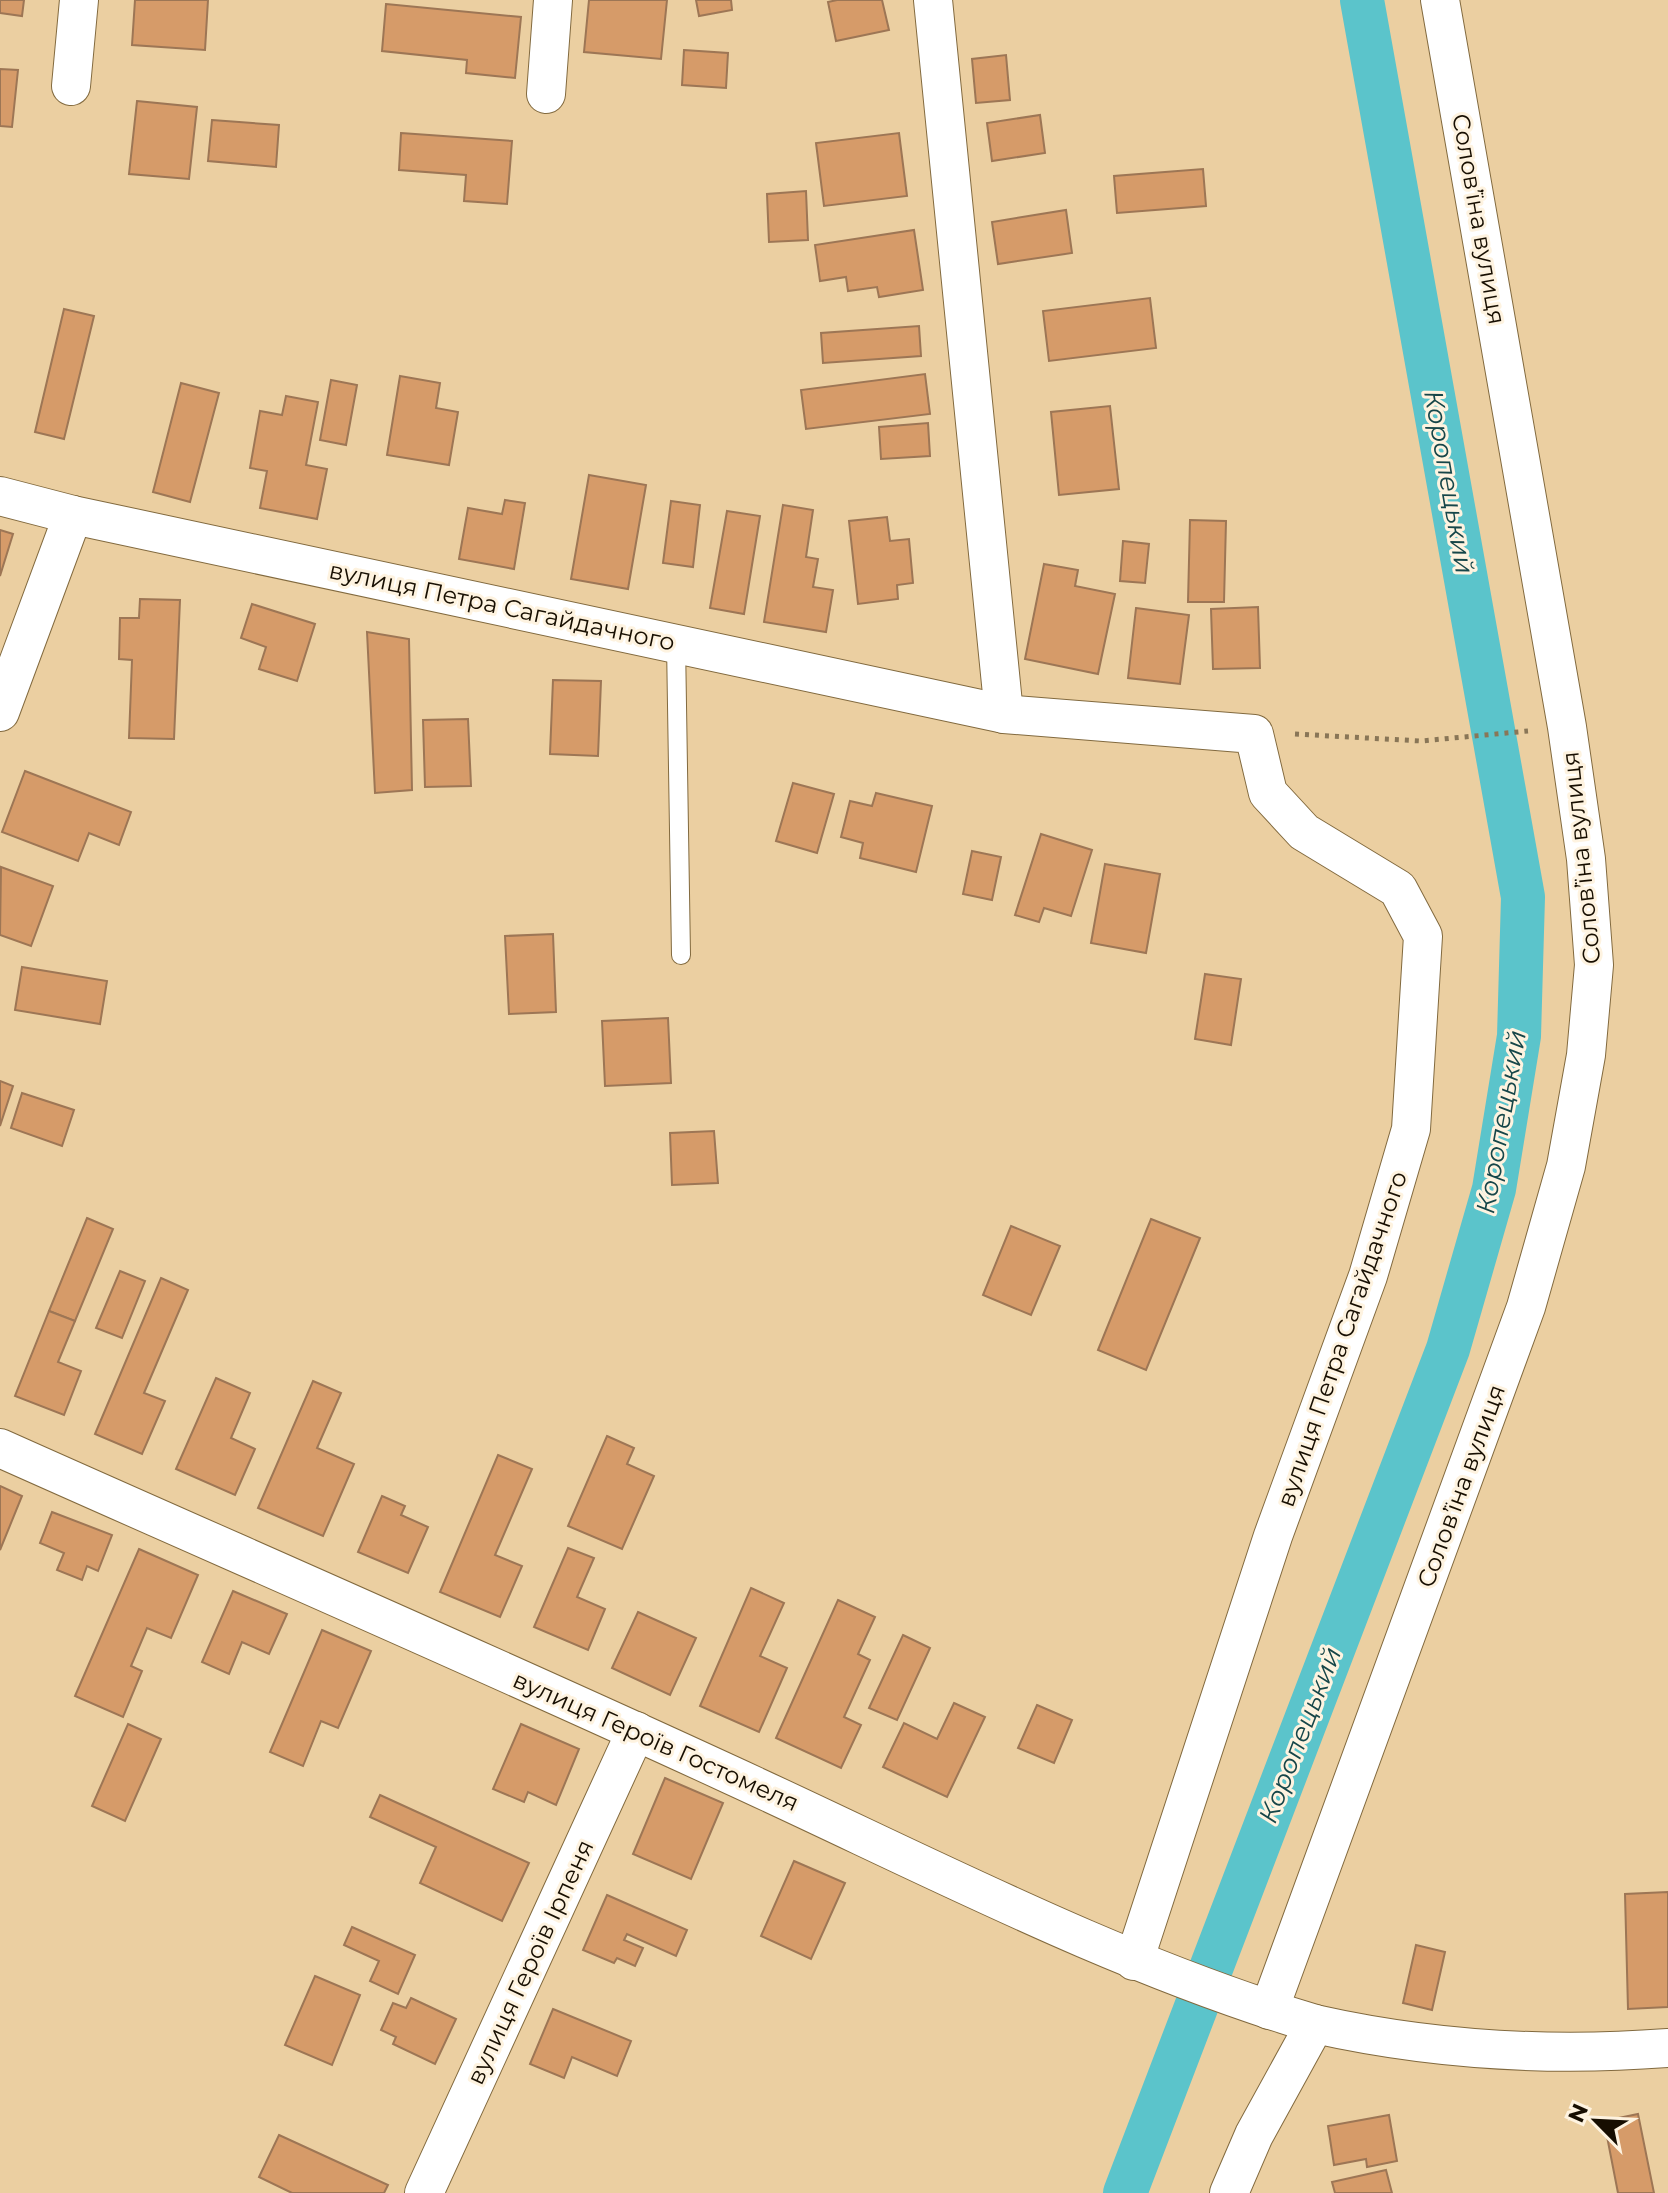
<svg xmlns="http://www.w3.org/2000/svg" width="1668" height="2193" viewBox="0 0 1668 2193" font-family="Montserrat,sans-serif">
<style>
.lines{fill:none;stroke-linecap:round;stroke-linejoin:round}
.canal{stroke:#5bc4cb;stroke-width:44}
.building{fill:#d69b69;stroke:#9d7655;stroke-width:2}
.service-casing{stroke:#826a3f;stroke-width:20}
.minor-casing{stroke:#826a3f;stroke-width:40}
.path{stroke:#897657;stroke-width:5;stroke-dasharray:4 6;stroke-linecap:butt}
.service{stroke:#fff;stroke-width:18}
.minor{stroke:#fff;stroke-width:38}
.labels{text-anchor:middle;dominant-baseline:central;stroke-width:6;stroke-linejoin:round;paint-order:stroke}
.street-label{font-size:24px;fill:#170e01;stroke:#fef3e0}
.water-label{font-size:26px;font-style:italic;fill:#164649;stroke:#fef3e0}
</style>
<rect width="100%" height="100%" fill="#ebcfa1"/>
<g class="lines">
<path class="canal" d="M1125,2193L1448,1349L1494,1189L1519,1036L1523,897L1362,0"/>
</g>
<g class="building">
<path d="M0,0H24L22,16L0,13Z"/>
<path d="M135,0H208L205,50L132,45Z"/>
<path d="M589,0H667L661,59L584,52Z"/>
<path d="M696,0H731L732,10L699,16Z"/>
<path d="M837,0H882L889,30L836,41L828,2Z"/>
<path d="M386,4L521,17L515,78L466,73L467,60L382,51Z"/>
<path d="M684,50L728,53L726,88L682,85Z"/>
<path d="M1006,55L1010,100L976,103L972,59Z"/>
<path d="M0,69L18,70L12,127L0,126Z"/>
<path d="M137,101L197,107L189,179L129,174Z"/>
<path d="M1040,115L1045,153L992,161L987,123Z"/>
<path d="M212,120L279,125L276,167L208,161Z"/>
<path d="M401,133L512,141L507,204L464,201L466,175L399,170Z"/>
<path d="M899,133L907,196L824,206L816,143Z"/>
<path d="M1203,169L1206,206L1117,213L1114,176Z"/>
<path d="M806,191L808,240L769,242L767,194Z"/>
<path d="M1066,210L1072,253L998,264L992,222Z"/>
<path d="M914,230L923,290L879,297L877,287L848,291L846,277L820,281L815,245Z"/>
<path d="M1150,298L1156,348L1049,361L1043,311Z"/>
<path d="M64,309L94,316L64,439L35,432Z"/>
<path d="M919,326L921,356L823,363L821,333Z"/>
<path d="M925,374L930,414L806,429L801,390Z"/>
<path d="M400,376L440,383L436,408L458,412L449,465L387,455Z"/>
<path d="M331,380L357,385L346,445L320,440Z"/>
<path d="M181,383L219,393L190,502L153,492Z"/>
<path d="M286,396L318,402L306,465L327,469L317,519L260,508L267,471L250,468L260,411L282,415Z"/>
<path d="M1110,406L1119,489L1059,495L1051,412Z"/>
<path d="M928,423L930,456L881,459L879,427Z"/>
<path d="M589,475L646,485L628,589L571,579Z"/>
<path d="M505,500L525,503L514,569L459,559L468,508L502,514Z"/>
<path d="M671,501L700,505L693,567L663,563Z"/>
<path d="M783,505L813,510L806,557L818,559L813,587L833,590L826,632L764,622Z"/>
<path d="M727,511L760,516L744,614L710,608Z"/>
<path d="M887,517L890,541L909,539L913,583L897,585L898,599L858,604L849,521Z"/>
<path d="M1190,520L1226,521L1224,602H1188Z"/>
<path d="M0,530L13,534L0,576Z"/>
<path d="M1123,541L1149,544L1145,583L1120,581Z"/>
<path d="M1044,564L1078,570L1075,586L1115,594L1098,674L1025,659Z"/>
<path d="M140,599L180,600L174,739L129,738L132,660L119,659L120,618H139Z"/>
<path d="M252,604L315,624L297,681L259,669L266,647L241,638Z"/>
<path d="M1258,607L1260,668L1213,669L1211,609Z"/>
<path d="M1136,608L1189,615L1180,684L1128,678Z"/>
<path d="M367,632L409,639L412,790L375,793Z"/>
<path d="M553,680L601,681L598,756L550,754Z"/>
<path d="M468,719L471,786L425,787L423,720Z"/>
<path d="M25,771L131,812L119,845L89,833L78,861L2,832Z"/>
<path d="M793,783L834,794L817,853L776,841Z"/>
<path d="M876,793L932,806L916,872L860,858L863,843L841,837L850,801L872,806Z"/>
<path d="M1041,834L1092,850L1071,916L1044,908L1039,922L1015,915Z"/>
<path d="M972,851L1001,857L992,900L963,894Z"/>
<path d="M1105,864L1160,874L1146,953L1091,943Z"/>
<path d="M1,867L53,886L31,946L0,935Z"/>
<path d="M553,934L556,1012L509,1014L505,936Z"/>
<path d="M22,967L107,981L100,1024L15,1010Z"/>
<path d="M1205,974L1241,979L1231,1045L1195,1039Z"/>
<path d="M668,1018L671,1083L605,1086L602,1021Z"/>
<path d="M0,1081L13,1086L0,1126Z"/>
<path d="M22,1093L74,1110L62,1146L11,1128Z"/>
<path d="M714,1131L718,1183L672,1185L670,1133Z"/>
<path d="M87,1218L113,1229L75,1321L49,1311Z"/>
<path d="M1151,1219L1200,1238L1146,1370L1098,1350Z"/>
<path d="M1011,1226L1060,1246L1031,1315L983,1295Z"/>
<path d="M120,1271L145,1281L122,1338L96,1328Z"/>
<path d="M161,1278L188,1290L144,1393L165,1401L142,1454L95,1434Z"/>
<path d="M49,1311L75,1321L58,1362L81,1371L64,1415L15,1396Z"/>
<path d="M216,1378L250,1393L231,1438L255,1449L235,1495L176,1469Z"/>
<path d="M313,1381L341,1393L317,1448L354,1464L323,1536L258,1508Z"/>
<path d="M607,1436L634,1448L627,1464L654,1476L622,1549L568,1526Z"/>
<path d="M498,1455L532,1469L495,1555L522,1566L500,1617L440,1592Z"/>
<path d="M0,1486L22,1496L0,1550Z"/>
<path d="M382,1496L405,1506L401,1515L428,1527L408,1573L358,1552Z"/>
<path d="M52,1512L112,1535L98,1571L87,1566L82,1580L57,1570L64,1553L40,1543Z"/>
<path d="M568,1548L594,1558L577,1597L605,1609L588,1650L534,1627Z"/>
<path d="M139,1549L198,1575L171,1638L147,1628L131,1666L142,1671L123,1717L75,1696Z"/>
<path d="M751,1588L784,1603L760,1656L787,1668L759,1732L700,1706Z"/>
<path d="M233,1591L287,1614L269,1654L242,1642L229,1674L202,1662Z"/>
<path d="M838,1600L875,1617L858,1654L870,1660L844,1717L861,1725L841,1768L776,1738Z"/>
<path d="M638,1612L696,1638L670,1695L612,1668Z"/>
<path d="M322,1630L371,1651L338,1728L321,1721L303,1766L270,1752Z"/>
<path d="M903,1635L930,1648L897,1720L869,1708Z"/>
<path d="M954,1703L985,1717L947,1797L883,1767L904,1723L937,1739Z"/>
<path d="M1037,1705L1072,1720L1054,1763L1018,1748Z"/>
<path d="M128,1724L161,1739L125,1821L92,1806Z"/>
<path d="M521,1724L579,1749L556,1805L528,1792L524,1802L493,1789Z"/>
<path d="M665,1778L723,1803L691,1879L633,1854Z"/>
<path d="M380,1795L529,1863L502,1921L420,1883L436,1847L370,1817Z"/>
<path d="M794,1861L845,1883L811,1959L761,1936Z"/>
<path d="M1668,1892V2007L1628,2009L1625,1894Z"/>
<path d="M607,1895L687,1930L676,1956L627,1934L624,1940L643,1948L635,1966L617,1958L614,1963L583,1950Z"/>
<path d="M352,1927L415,1955L398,1994L370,1981L379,1961L344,1945Z"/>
<path d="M1416,1945L1445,1952L1432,2010L1403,2003Z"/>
<path d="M315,1976L360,1995L332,2065L285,2045Z"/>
<path d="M411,1998L456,2019L435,2064L393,2044L396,2037L381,2030L393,2003L406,2008Z"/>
<path d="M553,2009L631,2041L617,2076L572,2057L564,2078L530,2064Z"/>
<path d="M1638,2114L1654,2193H1618L1604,2121Z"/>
<path d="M1389,2115L1397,2161L1367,2167L1366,2159L1334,2165L1328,2126Z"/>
<path d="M279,2135L388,2185L384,2193H292L259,2177Z"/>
<path d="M1386,2170L1392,2193H1335L1332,2182Z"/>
</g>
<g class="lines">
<defs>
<path id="service" d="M676,643L681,955"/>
<g id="minor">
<path d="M933,0L1004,714"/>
<path d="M71,86L79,0"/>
<path d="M546,94L553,0"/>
<path d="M0,496L73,515L1004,714L1254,734L1268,793L1304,832L1398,889L1423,936L1411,1129L1368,1276L1273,1536L1134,1961"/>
<path d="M0,712L73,515"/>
<path d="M0,1448C244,1557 489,1663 731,1775C923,1863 1112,1963 1315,2024"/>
<path d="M1269,2010L1526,1307L1566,1166L1586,1055L1594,965L1586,859L1567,727L1440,0"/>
<path d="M424,2193L636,1731"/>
<path d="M1229,2193L1254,2135L1315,2024C1431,2050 1549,2057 1668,2048"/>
</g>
</defs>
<use href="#service" class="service-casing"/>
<use href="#minor" class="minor-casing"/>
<path class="path" d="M1295,734L1421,741L1528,731"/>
<use href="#service" class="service"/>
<use href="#minor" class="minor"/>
</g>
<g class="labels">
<g class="street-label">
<text transform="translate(1479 219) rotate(80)">Соловʼїна вулиця</text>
<text transform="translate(502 606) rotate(12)">вулиця Петра Сагайдачного</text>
<text transform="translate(1581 858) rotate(-96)">Соловʼїна вулиця</text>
<text transform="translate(1342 1339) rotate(-71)">вулиця Петра Сагайдачного</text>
<text transform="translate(1461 1486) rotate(-70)">Соловʼїна вулиця</text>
<text transform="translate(656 1741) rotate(24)">вулиця Героїв Гостомеля</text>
<text transform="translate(530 1962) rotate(-65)">вулиця Героїв Ірпеня</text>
</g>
<g class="water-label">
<text transform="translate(1449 482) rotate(80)">Коропецький</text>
<text transform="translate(1501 1122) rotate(-80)">Коропецький</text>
<text transform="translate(1300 1735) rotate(-69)">Коропецький</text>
</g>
</g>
<g transform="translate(1596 2121) rotate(294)" stroke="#fef3e0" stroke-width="6" paint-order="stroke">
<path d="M0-6L14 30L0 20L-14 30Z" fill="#170e01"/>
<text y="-12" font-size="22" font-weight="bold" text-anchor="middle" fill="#170e01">N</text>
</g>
</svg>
